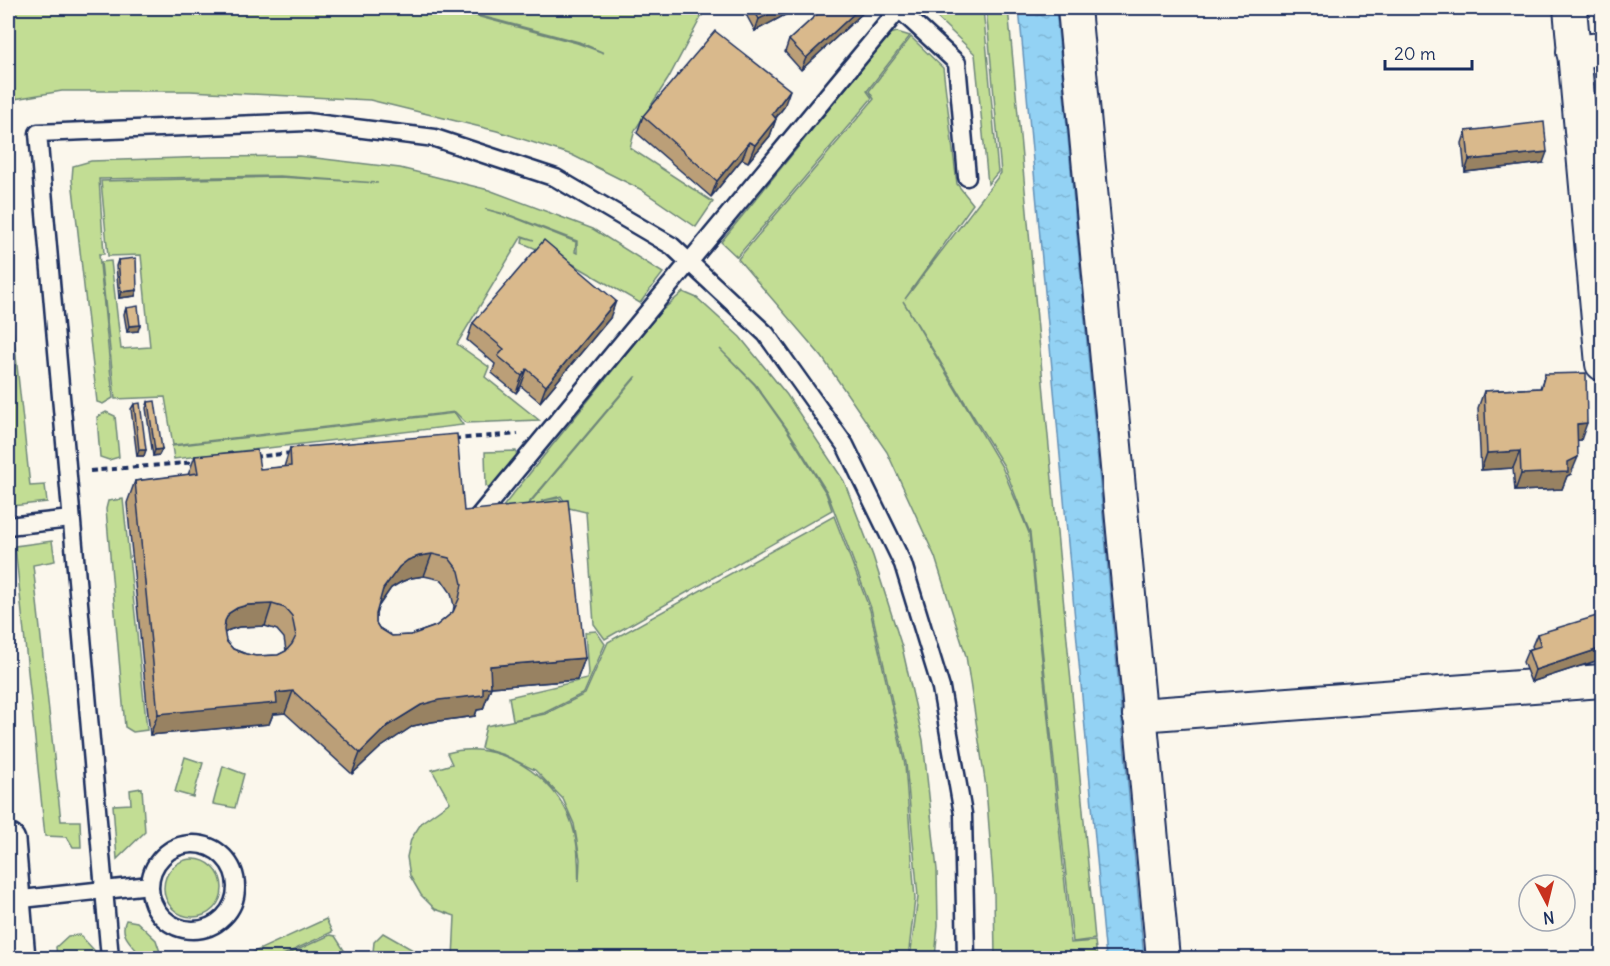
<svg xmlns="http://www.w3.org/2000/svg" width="1610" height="966" viewBox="0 0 1610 966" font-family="Delius,sans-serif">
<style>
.green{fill:#c2dd94;stroke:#6e8679;stroke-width:1.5;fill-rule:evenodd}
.water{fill:url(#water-ripples);stroke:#6391b8;stroke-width:1.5}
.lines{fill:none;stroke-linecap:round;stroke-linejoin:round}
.lane-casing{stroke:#1b2f5e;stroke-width:21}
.street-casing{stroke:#1b2f5e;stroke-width:36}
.secondary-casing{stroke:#1b2f5e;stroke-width:38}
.path{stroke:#1b2f5e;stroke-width:4;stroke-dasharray:6 4.5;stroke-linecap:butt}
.lane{stroke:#fbf7ec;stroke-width:16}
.street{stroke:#fbf7ec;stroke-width:32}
.secondary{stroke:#fbf7ec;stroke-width:33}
.wall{fill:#bb9f78;stroke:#1b2f5e;stroke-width:1.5;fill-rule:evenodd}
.shaded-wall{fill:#988262;stroke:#1b2f5e;stroke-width:1.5}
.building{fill:#d9b98c;stroke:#1b2f5e;stroke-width:1.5;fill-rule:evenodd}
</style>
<defs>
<pattern id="water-ripples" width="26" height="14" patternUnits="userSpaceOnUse" patternTransform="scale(1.5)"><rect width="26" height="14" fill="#93d2f4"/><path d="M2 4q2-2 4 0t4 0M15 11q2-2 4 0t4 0" fill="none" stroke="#7eb5d4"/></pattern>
</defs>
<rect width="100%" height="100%" fill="#fbf7ec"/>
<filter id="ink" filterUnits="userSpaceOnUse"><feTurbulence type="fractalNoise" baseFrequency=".0167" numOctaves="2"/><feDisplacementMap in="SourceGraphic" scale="12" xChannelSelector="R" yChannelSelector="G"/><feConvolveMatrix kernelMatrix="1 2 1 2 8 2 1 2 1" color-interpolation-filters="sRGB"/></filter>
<g filter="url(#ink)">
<g class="green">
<path d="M8,8H409L465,13L577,43L604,53L579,42L466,12L420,8H706L668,79L635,130L630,148L713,202L696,227L640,189L572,155L497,131L370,100L190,91H62L8,100Z"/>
<path d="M927,8H983L998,172L988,184L975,54Z"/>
<path d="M986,8H1008L1095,939L1073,942L1030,533L1004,466L903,301L1002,467L1029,533L1071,943L1095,941L1097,958H995L994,894L986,787L966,656L935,557L887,452L822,357L738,259L874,99L869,91L911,37L943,68L957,184L973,204L905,299L1001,173Z"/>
<path d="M897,32L910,36L867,91L872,98L737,257L721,242L890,34Z"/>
<path d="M299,156L400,168L489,190L593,229L663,273L640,303L573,264L522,243L523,237L534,240L522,236L457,344L489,367L485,377L539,420L466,423L455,412L173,445L165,397L115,399L101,262L111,261L121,349L150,347L141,255L108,256L101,181L280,177L378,183L280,176L99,179L104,254H99L113,398L103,404L97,402L72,179L73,166L91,161L210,157ZM485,209L512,216L577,241V253L575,252L576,242L513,217Z"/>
<path d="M8,282L30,486L45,485L47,502L12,506L8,452Z"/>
<path d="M683,292L697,298L740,337L787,395L844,481L873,556L902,647L923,740L937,870L938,925L935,958H910L918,897L906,763L871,608L827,492L788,430L755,384L720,349L755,385L787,430L826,493L832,510L605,639L594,624L586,512L569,508L561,496L541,501L560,498L569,510L493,519L658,314ZM636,377L529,504H528L635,377Z"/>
<path d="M106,412L115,416L119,457L109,460L100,457L97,417Z"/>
<path d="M455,413L463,425L174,459L172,446Z"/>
<path d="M516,451L517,458L494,490L486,486L485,452Z"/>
<path d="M123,499L147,730L133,732L125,727L106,509L108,501Z"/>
<path d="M834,516L870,610L905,765L915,899L908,958H453L455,916L435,909L421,895L410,876L407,857L411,839L422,822L450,802L432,770L452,764L447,753C497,738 556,776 572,824C575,834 578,849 578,860C579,867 578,876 579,882L580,859L574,824L563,799L535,770L504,755L481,748L486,726L545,714L585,694L608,642Z"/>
<path d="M52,541L55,561L33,565L61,821H80L81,847H73L67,837L45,836L15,546Z"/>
<path d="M596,631L605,644L584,693L544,713L513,720L509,697L587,679L588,674L585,632Z"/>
<path d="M185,757L203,763L193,797L175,792Z"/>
<path d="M223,766L244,774L235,808L213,804Z"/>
<path d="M142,788L145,832L117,859L113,805L131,804L130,790Z"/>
<circle cx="193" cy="888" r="29"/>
<path d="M326,919L332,932L277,958H241Z"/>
<path d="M126,920L137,922L156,940L162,958H142C135,945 118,937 126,920Z"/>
<path d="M383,933L413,950L415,958H280L330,935L335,936L347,955L373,952L374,942Z"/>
<path d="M80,935L94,950L96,958H57L56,947L68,936Z"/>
</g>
<path class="water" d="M1019,8H1056L1144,958H1106Z"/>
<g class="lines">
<defs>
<g id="lane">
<path d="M477,518L899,9L957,63L967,177"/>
<path d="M8,526L71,519"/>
<circle cx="193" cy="887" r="43"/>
<path d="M13,900L150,885"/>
<path d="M110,958L38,133L307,122L435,138L556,178L672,246L766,334L845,445L903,564L941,688L963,814L966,958"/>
</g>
<g id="street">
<path d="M1074,8L1163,958"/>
<path d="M1570,8L1602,364"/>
<path d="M1573,52L1602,49"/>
<path d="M1139,715L1602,681"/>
</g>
<path id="secondary" d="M8,841L18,958"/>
</defs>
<use href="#lane" class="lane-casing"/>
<use href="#street" class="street-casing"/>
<use href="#secondary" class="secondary-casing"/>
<g class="path">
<path d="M454,439L518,434"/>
<path d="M254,457L291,453"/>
<path d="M90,471L196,462"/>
</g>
<use href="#lane" class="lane"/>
<use href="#street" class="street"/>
<use href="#secondary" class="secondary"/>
</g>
<g class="wall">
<path d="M744,8H798L755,31L743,9Z"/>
<path d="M824,8H868L801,70L785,52L789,40Z"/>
<path d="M784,107L776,118L770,136L748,162L742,159L711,197L637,133L643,116Z"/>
<path d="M1466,131L1543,163L1465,172L1462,143Z"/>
<path d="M118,260L137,290L135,296L119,298L116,266Z"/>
<path d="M126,308L138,331L127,332L124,314Z"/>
<path d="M610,318L540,402L521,386L516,393L492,373L495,364L467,340L473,323Z"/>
<path d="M1545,374L1581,440H1577L1571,474L1567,476L1562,489L1515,491L1513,468L1481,470L1478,408L1484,391L1540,388Z"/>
<path d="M148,402L162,449L159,455L153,456L146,408Z"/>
<path d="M134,404L144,456H137L131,409Z"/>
<path d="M290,448L464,511L585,658L577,680L491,687L483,709L477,710L475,716L431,722L413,726L380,748L352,774L285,713L273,714L269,724L150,735L127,503L135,481L188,475L195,456L260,469L284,467ZM424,576L442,580L451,593L454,606L453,612L436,626L411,635L392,636L379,628L376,623V614L378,607L391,588L401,582L411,578ZM265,626L277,630L284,638L286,651L278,655L256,656L246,654L233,649L226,641L224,633L229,630L239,627Z"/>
<path d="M1602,626V659L1531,682L1523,662L1528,650L1533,648L1532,646L1537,634Z"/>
</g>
<g class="shaded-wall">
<path d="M781,8H798L755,31L759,19Z"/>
<path d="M860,8H868L801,70L806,58Z"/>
<path d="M790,90L784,107L765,131L772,114Z"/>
<path d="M776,119L770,136L748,162L755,145Z"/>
<path d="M749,142L742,159L711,197L717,181Z"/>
<path d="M1547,152L1543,163L1465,172L1469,160Z"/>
<path d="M137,290L135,296L119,298L121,292Z"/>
<path d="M616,301L610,318L540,402L546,386Z"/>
<path d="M140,325L138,331L127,332L129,326Z"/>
<path d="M527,369L521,386L516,393L522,376Z"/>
<path d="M1587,423L1581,440L1571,441L1577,424Z"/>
<path d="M162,449L159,455L153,456L155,450Z"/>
<path d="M139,450H146L144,456H137Z"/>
<path d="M1520,451L1513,468L1481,470L1487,453Z"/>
<path d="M1578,457L1571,474L1567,476L1562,489L1515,491L1521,474Z"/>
<path d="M432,554L424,576L411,578L401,582L391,588L375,611L383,589L399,567L408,560L419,556Z"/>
<path d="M272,604L265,626L239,627L229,630L222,635L225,621L229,613L237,608L247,605Z"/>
<path d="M1602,648V659L1531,682L1535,670Z"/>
<path d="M585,658L577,680L491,687L483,709L477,710L475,716L431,722L413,726L380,748L352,774L360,753L387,726L421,705L490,666Z"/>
<path d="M293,691L285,713L273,714L269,724L150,735L158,714L276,693Z"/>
</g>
<g class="building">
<path d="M753,8H781L759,19Z"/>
<path d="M824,8H860L806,58L789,40Z"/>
<path d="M715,31L790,90L772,114L776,119L755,145L749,142L717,181L643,116Z"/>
<path d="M1544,122L1547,152L1469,160L1466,131Z"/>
<path d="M544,240L616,301L546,386L527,369L522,376L498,356L504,349L473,323Z"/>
<path d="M136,258L137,290L121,292L118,260Z"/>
<path d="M138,306L140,325L129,326L126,308Z"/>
<path d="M1586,373L1587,423L1577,424L1578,457L1568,462V472L1521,474L1520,451L1487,453L1484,391L1541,388L1545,374Z"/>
<path d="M155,401L162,449L155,450L148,402Z"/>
<path d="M140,403L146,450H139L134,404Z"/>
<path d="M457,434L464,511L568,500L585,658L490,666L491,687L483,688V695L439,700L421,705L387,726L360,753L293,691L276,693L277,703L158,714L135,481L198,473L195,456L257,450L260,469L291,466L290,448ZM432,554L449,558L459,571L462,584L459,599L453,612L436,626L411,635L392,636L379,628L376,623V614L383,589L399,567L408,560L419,556ZM272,604L285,608L292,616L296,636L292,644L286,651L278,655L256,656L246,654L233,649L226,641L224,630L225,621L229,613L237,608L247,605Z"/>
<path d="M1600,615L1602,626V648L1535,670L1528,650L1541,646L1537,634Z"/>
</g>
</g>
<rect width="1610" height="966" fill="none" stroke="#fbf7ec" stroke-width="30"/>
<rect x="15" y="15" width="1580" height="936" fill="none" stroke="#1b2f5e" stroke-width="2" filter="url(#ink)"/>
<g transform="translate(1547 903) rotate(173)"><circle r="28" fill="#fbf7ec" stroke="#a1a7b3" stroke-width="1.5"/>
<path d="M0-4.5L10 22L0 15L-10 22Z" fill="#c8321e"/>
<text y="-9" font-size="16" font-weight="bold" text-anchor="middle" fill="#1b2f5e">N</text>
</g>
<path d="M1385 60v9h87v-9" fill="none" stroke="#1b2f5e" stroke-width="3"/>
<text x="1394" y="60" font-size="18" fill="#1b2f5e" stroke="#fbf7ec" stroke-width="4.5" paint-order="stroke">20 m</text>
</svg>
